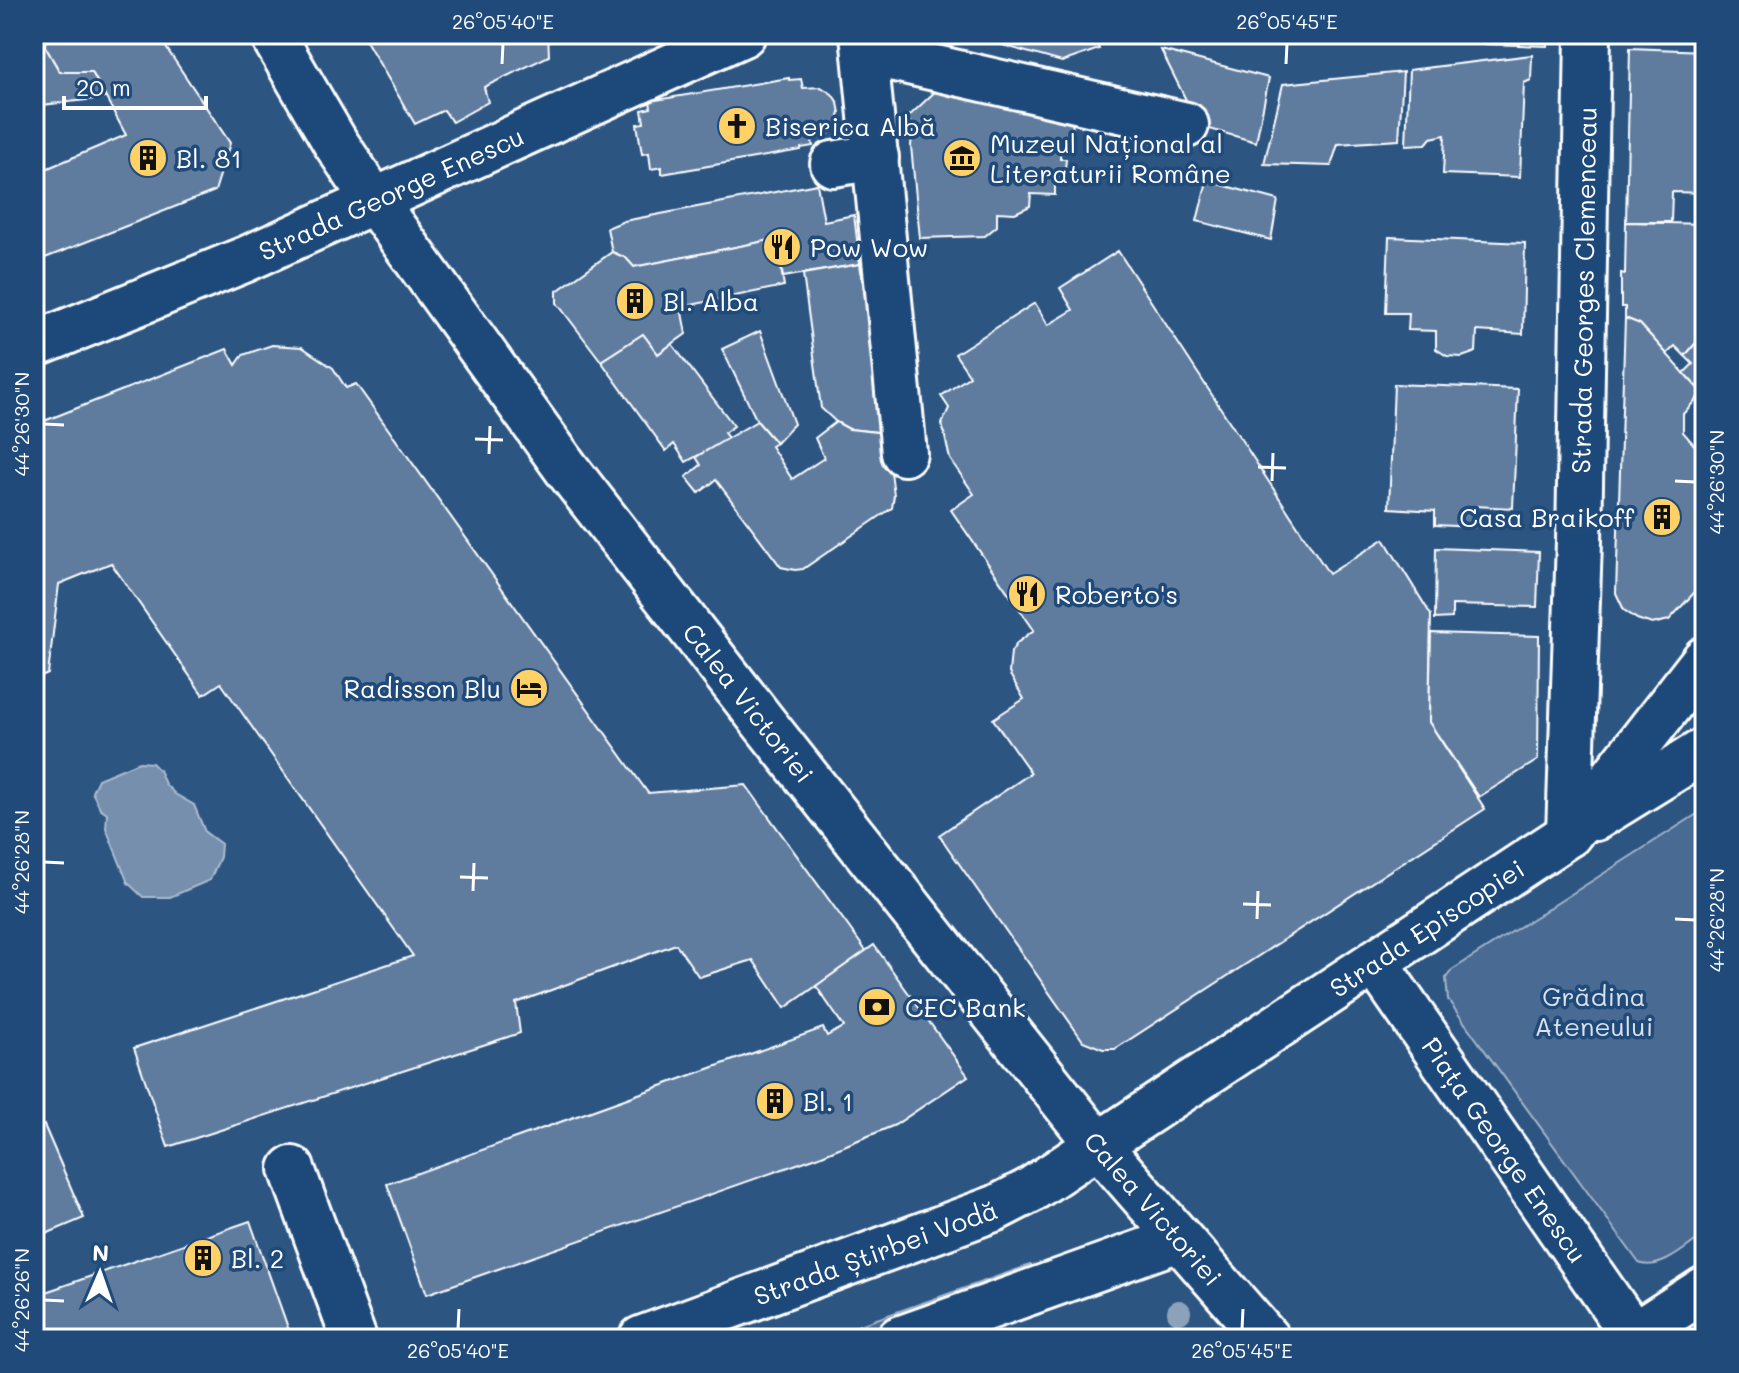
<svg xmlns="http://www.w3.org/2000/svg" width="1739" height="1373" viewBox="0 0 1739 1373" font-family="Mali,sans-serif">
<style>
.green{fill:#486b92;stroke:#a4b5c8;stroke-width:2}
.water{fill:#748fad;stroke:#acbcce;stroke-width:2}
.building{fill:#5e7c9f;stroke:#fff;stroke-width:2}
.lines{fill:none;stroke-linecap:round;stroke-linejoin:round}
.minor-casing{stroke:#fff;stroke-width:50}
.major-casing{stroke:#fff;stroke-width:50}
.minor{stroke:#1f4a7a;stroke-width:44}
.major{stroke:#1f4a7a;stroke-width:44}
.tree{fill:#8ca2bb}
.ticks{fill:none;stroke:#fff;stroke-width:3}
.labels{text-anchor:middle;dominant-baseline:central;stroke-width:7;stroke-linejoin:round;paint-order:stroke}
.poi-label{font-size:26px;fill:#fff;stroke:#1f4a7a;text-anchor:start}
.street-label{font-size:26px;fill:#fff;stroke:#1f4a7a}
.park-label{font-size:26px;fill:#dae1e9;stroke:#1f4a7a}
.neatline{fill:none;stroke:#fff;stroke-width:3}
.ticks-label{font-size:20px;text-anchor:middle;fill:#fff}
</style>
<rect width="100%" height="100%" fill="#2c5582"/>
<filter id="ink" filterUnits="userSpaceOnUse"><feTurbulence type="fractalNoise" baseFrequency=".0125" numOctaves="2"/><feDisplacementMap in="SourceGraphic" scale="16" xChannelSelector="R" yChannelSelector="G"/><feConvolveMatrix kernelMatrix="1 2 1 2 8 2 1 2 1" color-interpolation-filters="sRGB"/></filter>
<g filter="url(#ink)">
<g class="green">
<path d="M1705,809V1234C1688,1245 1661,1272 1639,1263L1448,1000L1446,978L1452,970Z"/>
<path d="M1030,1265L1034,1276L855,1339H820Z"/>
</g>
<path class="water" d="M139,762L152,763L159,770L165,784L175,794L194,805L205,832L221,844L220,857L210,880L170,897H143L128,883L106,828L107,813L100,808L92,792L98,779Z"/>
<g class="building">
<path d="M34,34H46L45,46L60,72H92L105,98L42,105V123L34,124Z"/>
<path d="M46,34H157L230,143L215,191L35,262L34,174L126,135L92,72H60L45,46Z"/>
<path d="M362,34H548L549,56L484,87L488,102L452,122L444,110L415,124Z"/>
<path d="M997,34H1099L1094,37L1099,49L1062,62L1002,45Z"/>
<path d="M1251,34H1290L1256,45Z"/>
<path d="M1486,34H1548L1547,46L1485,44Z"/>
<path d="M1630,48L1705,51V193L1672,192L1671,222H1626Z"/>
<path d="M1161,50L1269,78L1256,142L1199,126Z"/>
<path d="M1532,55L1531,80L1524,83L1520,177L1443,174L1445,135L1431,138L1426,144L1406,145L1409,70Z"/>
<path d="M1403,72L1399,140L1338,144L1331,166L1264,164L1283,84Z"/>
<path d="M789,78V80L801,79L803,88L821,87L832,94L838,103L840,113L836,127L826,136L812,140L813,146L801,148V150L662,174V167L651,169L649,153L642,154L637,124L644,123L642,110L651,108L650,101Z"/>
<path d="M940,87L949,96L1056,114L1073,115L1072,138L1061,137L1060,159H1066L1064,178L1055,177V195L1031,194L1030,206L1015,213L997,212V226L985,236L920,238L911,146L913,126L907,118Z"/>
<path d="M1207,181L1278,200L1271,240L1197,221Z"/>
<path d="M817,184L824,221L854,215L860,264L783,277L776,239L634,267L626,258L612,252L607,228L624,221Z"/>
<path d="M1626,222L1705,224V332L1685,356L1675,346L1667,354L1640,324L1625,318V307H1621V273L1625,274Z"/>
<path d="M1389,237L1525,243L1523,334L1477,331L1476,352L1462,357L1447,356L1436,349V331L1408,330L1409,313H1386Z"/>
<path d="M776,239L784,286L681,307L686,334L658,354L643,334L601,361L557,303V291L612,252L626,258L634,267Z"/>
<path d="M1118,251L1329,574L1384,539L1431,615L1429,722L1485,809L1115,1049H1103L1083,1041L939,835L1031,773L993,719L1024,699L1009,673L1011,652L1017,643L1034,630L951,510L974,494L950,459L942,424L949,408L941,396L970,376L955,354L1035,303L1048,325L1073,310L1060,288Z"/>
<path d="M860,264L886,433L849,429L836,422L821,408L803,274Z"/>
<path d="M1625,318L1640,324L1702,393L1683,414V432L1702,454H1705V581L1669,620L1652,624L1637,619L1624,610L1616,593Z"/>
<path d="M760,331L794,424L776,443L757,421L722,349Z"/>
<path d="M1705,332V396L1684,373L1693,364L1685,356Z"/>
<path d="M643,334L658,354L672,344L734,426L724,433L729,439L686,462L674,444L666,451L601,361Z"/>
<path d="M272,345L302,347L333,368L346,388L356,384L648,793L746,785L866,951L785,1008L753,960L699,977L676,944L516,1003L520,1033L168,1147L134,1048L413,956L221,683L203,695L111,563L59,584L48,674L34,680V425L227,349L236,365L243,355Z"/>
<path d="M1394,384L1518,389L1513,508L1475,506L1474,527L1435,525V511L1389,508Z"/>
<path d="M757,421L776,443L771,446L792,479L824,458L815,438L836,422L849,429L886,433L894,495L892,508L803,569L795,570L781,567L716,480L699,493L686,477L701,465L696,457Z"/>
<path d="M1436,548L1539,552L1537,607L1452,605V618L1435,619Z"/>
<path d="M1431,633L1539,636L1538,760L1479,797L1429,722Z"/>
<path d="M874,945L968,1076L895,1125L817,1157L427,1294L387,1184L823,1028L827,1036L844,1027L816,986Z"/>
<path d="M44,1125L84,1218L34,1239V1129Z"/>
<path d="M250,1221L292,1339H34V1296Z"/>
</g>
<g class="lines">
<defs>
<g id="minor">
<path d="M863,34L904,453"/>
<path d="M865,52L1186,125"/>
<path d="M833,164L876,157"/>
<path id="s1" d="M34,345L246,259L743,34"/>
<path d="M1595,818L1705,750"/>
<path id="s2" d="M1569,834L1579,541L1588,34"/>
<path id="s3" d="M1376,964L1634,1336"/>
<path id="s4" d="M1098,1145L1569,834L1705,659"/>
<path d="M292,1169L354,1339"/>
<path d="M899,1339L1179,1239"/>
<path d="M1628,1339L1705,1289"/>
</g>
<g id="major">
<path id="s5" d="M272,34L335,142L375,202L566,468L764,723L1098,1145L1267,1339"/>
<path id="s6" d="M641,1339L996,1208L1029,1191L1098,1145"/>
</g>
</defs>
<use href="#minor" class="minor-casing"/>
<use href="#major" class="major-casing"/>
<use href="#minor" class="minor"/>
<use href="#major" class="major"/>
</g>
<circle class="tree" cx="1179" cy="1312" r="12"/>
</g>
<path class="ticks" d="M502,64L503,44M1286,64L1287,44M44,424L64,425M475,439L503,440M489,454L490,426M1258,467L1286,468M1272,481L1273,453M1675,481L1695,482M44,862L64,863M460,877L488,878M473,891L474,863M1243,904L1271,905M1257,919L1258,891M1675,919L1695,920M44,1300L64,1301M458,1329L459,1309M1242,1329L1243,1309"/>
<defs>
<symbol id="church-disc" viewBox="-11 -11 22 22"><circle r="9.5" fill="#ffd166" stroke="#1f4a7a"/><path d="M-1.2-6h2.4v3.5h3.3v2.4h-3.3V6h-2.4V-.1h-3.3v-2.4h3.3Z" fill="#111"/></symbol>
<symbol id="building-disc" viewBox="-11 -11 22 22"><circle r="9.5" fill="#ffd166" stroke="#1f4a7a"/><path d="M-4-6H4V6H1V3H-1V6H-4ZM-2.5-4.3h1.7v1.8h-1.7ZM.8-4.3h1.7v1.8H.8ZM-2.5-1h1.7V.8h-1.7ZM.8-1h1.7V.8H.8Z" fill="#111"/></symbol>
<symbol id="museum-disc" viewBox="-11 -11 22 22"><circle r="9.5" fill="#ffd166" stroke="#1f4a7a"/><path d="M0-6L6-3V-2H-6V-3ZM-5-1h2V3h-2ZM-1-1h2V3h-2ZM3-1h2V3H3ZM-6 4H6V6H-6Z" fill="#111"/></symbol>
<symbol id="restaurant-disc" viewBox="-11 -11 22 22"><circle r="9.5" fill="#ffd166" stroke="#1f4a7a"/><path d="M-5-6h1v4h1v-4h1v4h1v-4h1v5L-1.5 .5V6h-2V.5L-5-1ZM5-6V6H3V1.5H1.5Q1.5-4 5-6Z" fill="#111"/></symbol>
<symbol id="hotel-disc" viewBox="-11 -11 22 22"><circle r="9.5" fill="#ffd166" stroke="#1f4a7a"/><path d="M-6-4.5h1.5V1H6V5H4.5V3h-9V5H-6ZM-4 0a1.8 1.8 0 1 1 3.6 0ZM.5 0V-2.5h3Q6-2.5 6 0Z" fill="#111"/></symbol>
<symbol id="bank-disc" viewBox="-11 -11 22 22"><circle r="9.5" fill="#ffd166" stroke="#1f4a7a"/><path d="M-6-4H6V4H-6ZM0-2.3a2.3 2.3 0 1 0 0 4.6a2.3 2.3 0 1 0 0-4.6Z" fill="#111"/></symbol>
</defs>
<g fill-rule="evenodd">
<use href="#church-disc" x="715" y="104" width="44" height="44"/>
<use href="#building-disc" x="126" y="136" width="44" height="44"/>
<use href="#museum-disc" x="940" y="136" width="44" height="44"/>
<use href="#restaurant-disc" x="760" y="225" width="44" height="44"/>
<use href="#building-disc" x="613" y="279" width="44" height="44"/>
<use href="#building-disc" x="1640" y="495" width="44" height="44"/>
<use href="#restaurant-disc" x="1005" y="572" width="44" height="44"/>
<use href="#hotel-disc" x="507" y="666" width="44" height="44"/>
<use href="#bank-disc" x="855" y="985" width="44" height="44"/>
<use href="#building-disc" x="753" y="1079" width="44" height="44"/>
<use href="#building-disc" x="181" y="1236" width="44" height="44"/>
</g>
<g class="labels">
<g class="poi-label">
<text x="765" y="126">Biserica Albă</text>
<text x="990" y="143">Muzeul Național al<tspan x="990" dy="30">Literaturii Române</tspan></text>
<text x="176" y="158">Bl. 81</text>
<text x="810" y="247">Pow Wow</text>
<text x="663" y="301">Bl. Alba</text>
<text x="1634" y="517" text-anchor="end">Casa Braikoff</text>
<text x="1055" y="594">Roberto's</text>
<text x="501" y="688" text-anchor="end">Radisson Blu</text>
<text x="905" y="1007">CEC Bank</text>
<text x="803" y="1101">Bl. 1</text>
<text x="231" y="1258">Bl. 2</text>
</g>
<g class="street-label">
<text stroke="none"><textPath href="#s1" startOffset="388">Strada George Enescu</textPath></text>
<text stroke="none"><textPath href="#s2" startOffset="544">Strada Georges Clemenceau</textPath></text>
<text stroke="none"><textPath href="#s5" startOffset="822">Calea Victoriei</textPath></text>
<text stroke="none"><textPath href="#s4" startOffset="394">Strada Episcopiei</textPath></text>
<text stroke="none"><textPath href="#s3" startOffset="226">Piața George Enescu</textPath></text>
<text stroke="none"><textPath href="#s5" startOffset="1470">Calea Victoriei</textPath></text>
<text stroke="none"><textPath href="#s6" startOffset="250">Strada Știrbei Vodă</textPath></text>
</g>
<g class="park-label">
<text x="1594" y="996">Grădina<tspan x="1594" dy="30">Ateneului</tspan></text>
</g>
</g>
<rect width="1739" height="1373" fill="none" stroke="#1f4a7a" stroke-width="88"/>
<g transform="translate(100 1273) rotate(2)" stroke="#1f4a7a" stroke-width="6" paint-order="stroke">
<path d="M0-6L14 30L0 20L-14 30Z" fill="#ffffff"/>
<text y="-12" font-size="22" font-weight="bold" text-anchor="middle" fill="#ffffff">N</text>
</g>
<path d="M64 96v12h142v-12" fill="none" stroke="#ffffff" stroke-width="4"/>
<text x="76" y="96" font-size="24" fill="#ffffff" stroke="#1f4a7a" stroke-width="6" paint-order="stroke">20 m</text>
<rect x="44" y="44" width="1651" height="1285" class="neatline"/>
<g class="ticks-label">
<text x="503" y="29">26°05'40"E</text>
<text x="1287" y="29">26°05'45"E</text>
<text transform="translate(22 424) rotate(-90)" y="7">44°26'30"N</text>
<text transform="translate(1717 482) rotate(-90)" y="7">44°26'30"N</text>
<text transform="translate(22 862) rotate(-90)" y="7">44°26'28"N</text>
<text transform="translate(1717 920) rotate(-90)" y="7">44°26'28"N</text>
<text transform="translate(22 1300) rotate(-90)" y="7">44°26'26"N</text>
<text x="458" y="1358">26°05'40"E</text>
<text x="1242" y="1358">26°05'45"E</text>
</g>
</svg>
